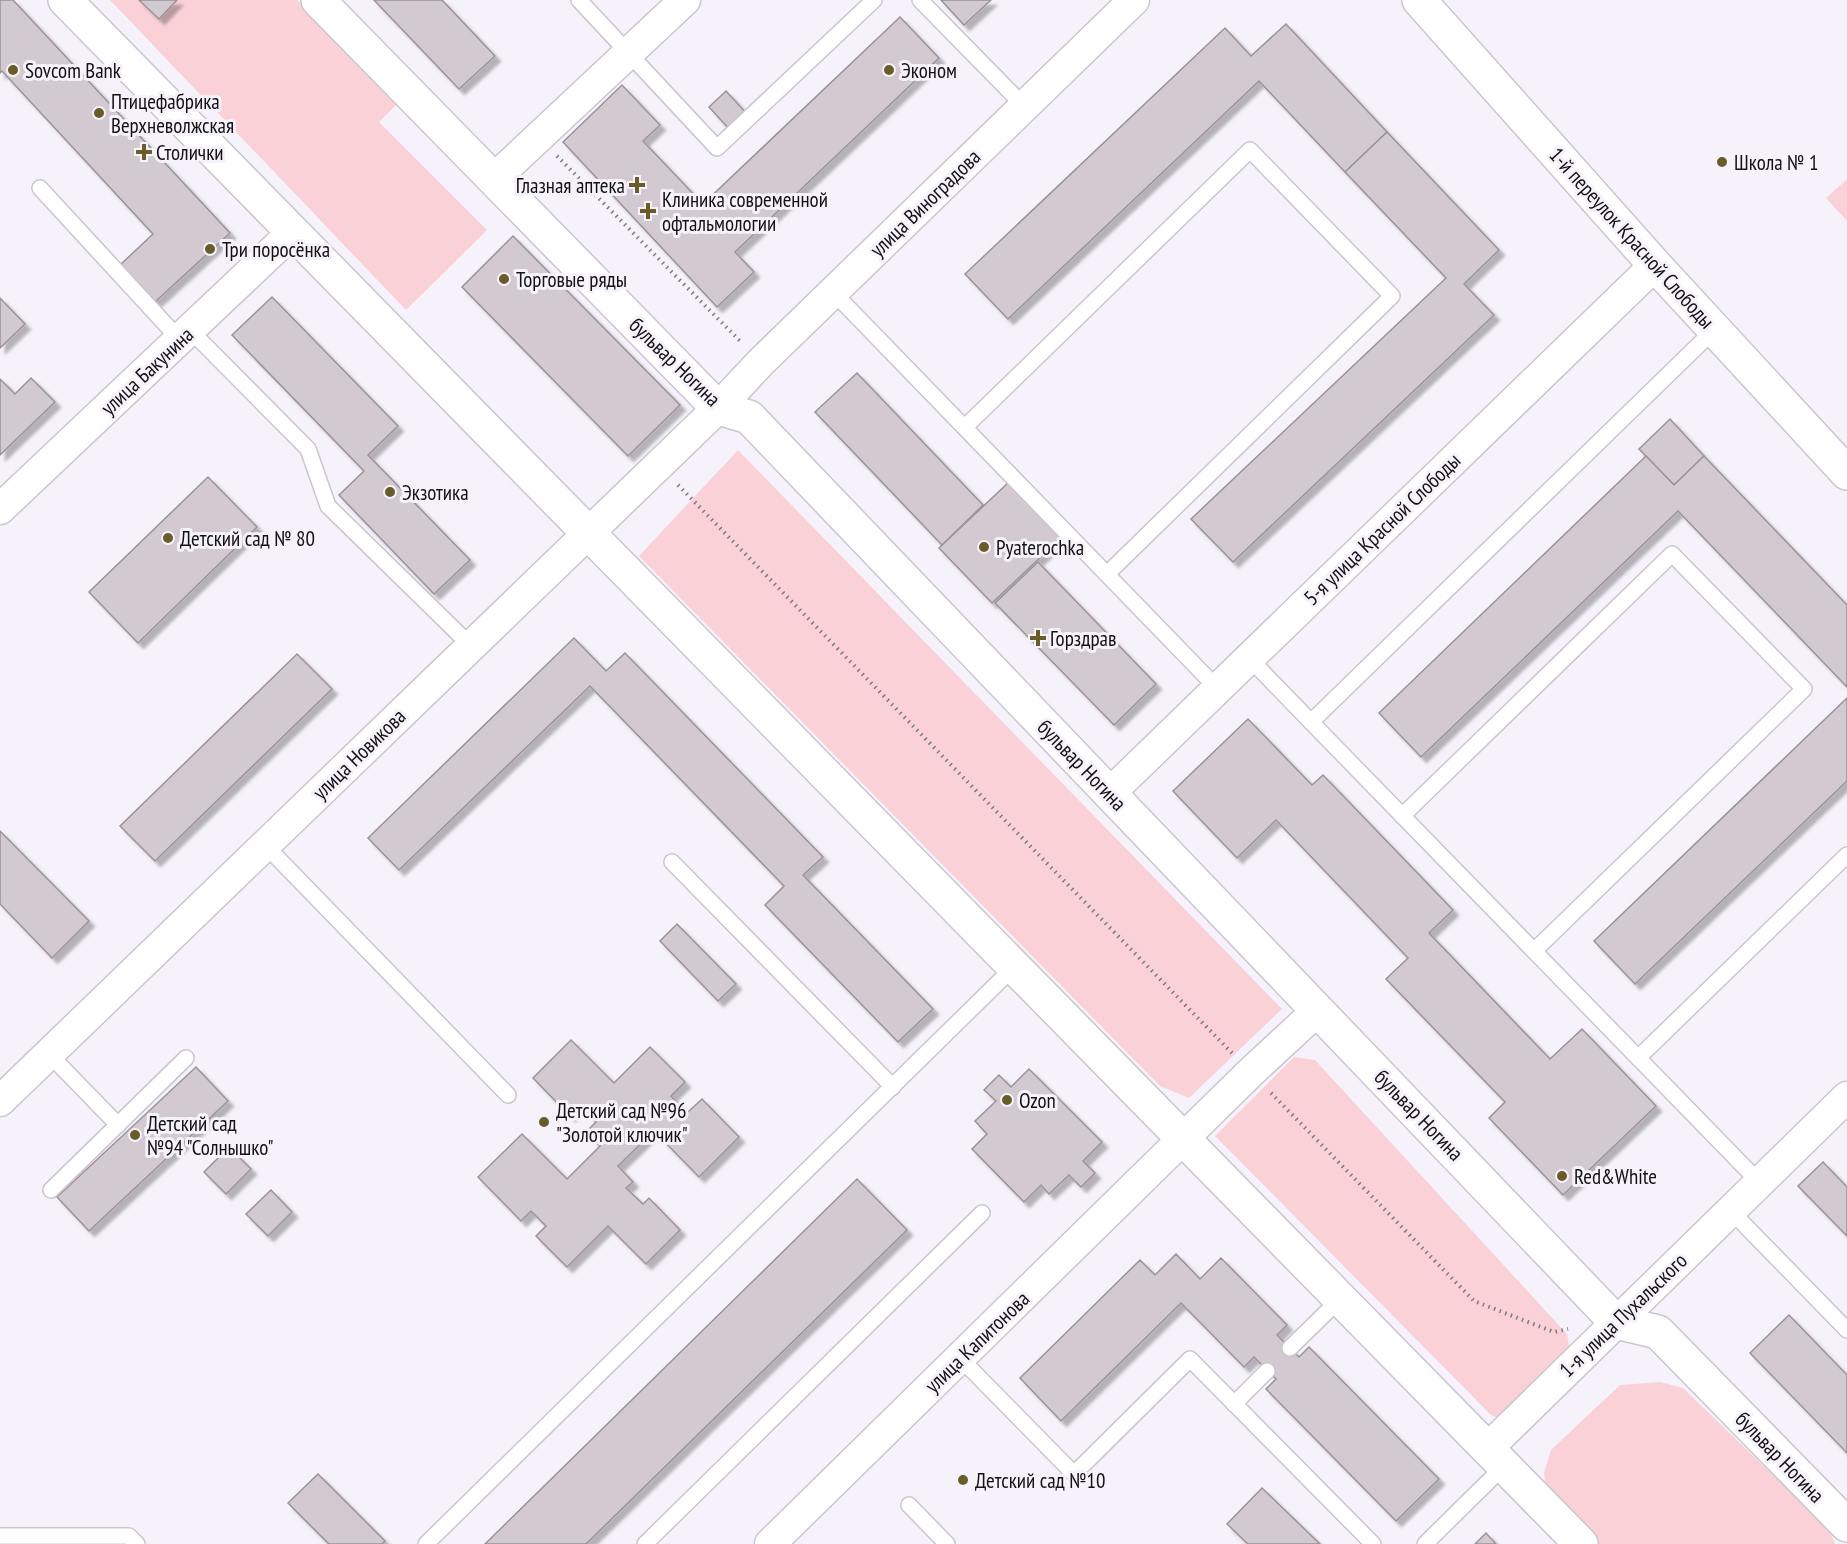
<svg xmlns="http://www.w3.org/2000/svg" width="1847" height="1544" viewBox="0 0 1847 1544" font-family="'PT Sans Narrow',sans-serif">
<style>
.green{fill:#fbd1d8}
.building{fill:#d3cad1;stroke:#9b9399;stroke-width:1.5;filter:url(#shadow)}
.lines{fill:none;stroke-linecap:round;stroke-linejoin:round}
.service-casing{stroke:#cac6cf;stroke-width:18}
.minor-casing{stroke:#cac6cf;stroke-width:33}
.tertiary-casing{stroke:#cac6cf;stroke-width:36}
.path{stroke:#7e7b81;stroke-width:4;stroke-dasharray:1.5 4.5;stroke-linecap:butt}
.service{stroke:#fff;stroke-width:15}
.minor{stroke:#fff;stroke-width:30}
.tertiary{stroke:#fff;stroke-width:33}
.poi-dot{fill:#6a5c29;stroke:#f6f2fb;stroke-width:2}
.labels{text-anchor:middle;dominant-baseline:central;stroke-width:6;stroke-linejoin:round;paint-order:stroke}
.poi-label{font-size:21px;fill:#121114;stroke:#f6f2fb;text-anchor:start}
.street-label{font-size:21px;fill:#121114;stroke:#f6f2fb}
</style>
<defs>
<filter id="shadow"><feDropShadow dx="5.5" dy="5.5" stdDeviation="1.5" flood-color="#0004"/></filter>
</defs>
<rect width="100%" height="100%" fill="#f6f2fb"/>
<g class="green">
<path d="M110,0H297L398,103L379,122L487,230L406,310Z"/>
<path d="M1847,179V221L1826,198Z"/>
<path d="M738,450L1282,1009L1189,1098L1160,1086L639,556Z"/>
<path d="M1294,1057L1315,1060L1567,1334L1573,1367L1510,1423L1491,1415L1215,1136Z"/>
<path d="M1660,1382L1683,1388L1829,1529L1835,1544H1592L1546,1488L1544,1473L1551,1450L1620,1385Z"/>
</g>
<g class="building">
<path d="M0,0H13L230,233L155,302L120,265L153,234L2,71L0,73Z"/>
<path d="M139,0H177L159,19Z"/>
<path d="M374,0H442L495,56L459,89Z"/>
<path d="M941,0H991L964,25Z"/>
<path d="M900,17L939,58L735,252L754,272L717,307L563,142L622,85L660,125L643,141L703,204Z"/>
<path d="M1286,24L1387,132L1345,172L1259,81L1008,319L965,274L1225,28L1251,56Z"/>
<path d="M726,91L748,115L731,131L709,107Z"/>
<path d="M1387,132L1499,250L1464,284L1494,315L1233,562L1191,519L1446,278L1345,172Z"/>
<path d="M513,236L680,405L628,456L462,287Z"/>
<path d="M272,297L398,426L368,455L470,560L434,594L339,495L364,471L232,335Z"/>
<path d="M0,298L25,324L0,348Z"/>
<path d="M857,373L983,505L942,545L815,412Z"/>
<path d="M31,378L55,402L0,455V379L15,394Z"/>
<path d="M1670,419L1704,456L1674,485L1639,449Z"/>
<path d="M1646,456L1674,485L1704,456L1847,605V687L1678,511L1421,757L1379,713Z"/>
<path d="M208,477L257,527L138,643L89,592Z"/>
<path d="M1010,481L1063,536L992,603L939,548Z"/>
<path d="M1038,562L1156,684L1114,725L995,603Z"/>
<path d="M574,638L606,671L625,653L823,857L803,875L933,1009L898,1042L765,905L784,886L590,686L399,870L368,838Z"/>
<path d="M297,654L332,689L155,861L120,826Z"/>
<path d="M1847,698V781L1635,984L1594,941Z"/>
<path d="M1248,719L1312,785L1323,775L1453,910L1429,933L1550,1059L1582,1029L1656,1106L1563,1195L1489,1118L1505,1102L1386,979L1408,958L1276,820L1237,858L1173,791Z"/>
<path d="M0,831L89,921L52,958L0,904Z"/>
<path d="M677,924L736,984L718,1001L660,941Z"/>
<path d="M571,1040L614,1083L650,1047L685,1082L671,1096L687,1113L702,1099L739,1137L699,1177L654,1131L618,1166L633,1182L626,1188L643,1204L649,1198L680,1230L646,1264L608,1226L567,1267L536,1236L546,1226L531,1211L521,1221L478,1177L522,1134L567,1179L600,1146L586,1132L596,1122L581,1105L570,1116L533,1078Z"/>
<path d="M196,1067L228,1101L89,1231L57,1197Z"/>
<path d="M1029,1069L1102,1142L1083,1161L1095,1173L1081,1187L1069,1175L1049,1194L1041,1185L1024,1202L972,1149L987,1134L975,1121L996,1101L984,1090L999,1075L1011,1087Z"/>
<path d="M229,1147L251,1169L226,1194L204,1172Z"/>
<path d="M1823,1162L1847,1187V1236L1798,1186Z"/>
<path d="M857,1179L907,1230L586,1544H485Z"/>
<path d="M271,1190L292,1212L268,1236L246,1214Z"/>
<path d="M1176,1254L1200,1279L1221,1258L1287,1325L1277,1335L1299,1357L1309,1347L1439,1479L1396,1521L1266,1389L1276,1379L1254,1357L1244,1367L1181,1303L1061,1421L1020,1378L1140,1260L1155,1275Z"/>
<path d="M1789,1315L1847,1375V1453L1750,1353Z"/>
<path d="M318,1474L385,1541L382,1544H329L288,1503Z"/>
<path d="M1262,1488L1320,1544H1248L1227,1524Z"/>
<path d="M1486,1533L1496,1544H1475Z"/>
</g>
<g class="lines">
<defs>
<g id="service">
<path d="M579,0L717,148L874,0"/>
<path d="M920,0L1024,106"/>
<path d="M40,188L180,340"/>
<path d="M833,292L1218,689"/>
<path d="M190,330L308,449L328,506L471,646"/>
<path d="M1714,330L1311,722L1759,1182"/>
<path d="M965,427L1250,150L1392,296L1107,574"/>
<path d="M1249,658L1311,722"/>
<path d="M1402,816L1672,554L1804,689L1534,951"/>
<path d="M265,845L508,1095"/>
<path d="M672,862L893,1087"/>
<path d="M49,1054L118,1125"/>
<path d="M1638,1058L1847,855"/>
<path d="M51,1190L186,1058"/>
<path d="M1730,1210L1847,1330"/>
<path d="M1290,1348L1340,1299"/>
<path d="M960,1358L1074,1474L1190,1359L1373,1544"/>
<path d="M1234,1404L1267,1371"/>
<path d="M909,1505L947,1544"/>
<path d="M0,1536H129L137,1544"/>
<path d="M426,1544L1014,967"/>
<path d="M645,1544L982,1213"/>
<path d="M1425,1544L1504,1466"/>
</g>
<g id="minor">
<path d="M494,179L685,0"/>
<path d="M0,509L293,232"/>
<path d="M1110,793L1655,265"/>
<path d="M0,1101L718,408L761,362L1134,0"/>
<path d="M1487,1449L1847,1097"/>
<path d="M770,1544L1251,1072L1318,1010"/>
</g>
<g id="tertiary">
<path d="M65,0L1581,1544"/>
<path d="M318,0L718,408L749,417L1616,1322L1658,1332L1847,1525"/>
<path d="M1419,0L1655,265L1847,473"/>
</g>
</defs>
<use href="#service" class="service-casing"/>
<use href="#minor" class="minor-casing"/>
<use href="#tertiary" class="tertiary-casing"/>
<g class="path">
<path d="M557,156L742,343"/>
<path d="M678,485L1232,1053"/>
<path d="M1271,1093L1474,1301L1554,1332L1568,1329"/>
</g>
<use href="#service" class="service"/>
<use href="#minor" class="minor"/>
<use href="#tertiary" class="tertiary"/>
</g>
<g class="poi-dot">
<circle cx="13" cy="70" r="6"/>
<circle cx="889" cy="70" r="6"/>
<circle cx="99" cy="113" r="6"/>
<path d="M141 143h6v6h6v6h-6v6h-6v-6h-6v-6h6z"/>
<circle cx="1722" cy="162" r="6"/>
<path d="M634 176h6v6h6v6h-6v6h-6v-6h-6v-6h6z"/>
<path d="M645 202h6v6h6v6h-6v6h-6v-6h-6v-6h6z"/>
<circle cx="210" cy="249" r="6"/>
<circle cx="504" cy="279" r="6"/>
<circle cx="390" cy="492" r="6"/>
<circle cx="168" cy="538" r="6"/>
<circle cx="984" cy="547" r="6"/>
<path d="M1035 629h6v6h6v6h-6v6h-6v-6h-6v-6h6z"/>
<circle cx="1007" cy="1100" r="6"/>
<circle cx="544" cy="1122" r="6"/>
<circle cx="135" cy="1135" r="6"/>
<circle cx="1562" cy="1176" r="6"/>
<circle cx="963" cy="1480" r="6"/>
</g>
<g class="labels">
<g class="poi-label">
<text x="25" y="70">Sovcom Bank</text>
<text x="901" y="70">Эконом</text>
<text x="111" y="101">Птицефабрика<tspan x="111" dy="24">Верхневолжская</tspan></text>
<text x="156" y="152">Столички</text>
<text x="1734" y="162">Школа № 1</text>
<text x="625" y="185" text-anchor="end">Глазная аптека</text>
<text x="662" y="199">Клиника современной<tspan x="662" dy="24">офтальмологии</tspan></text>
<text x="222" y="249">Три поросёнка</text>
<text x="516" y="279">Торговые ряды</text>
<text x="402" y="492">Экзотика</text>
<text x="180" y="538">Детский сад № 80</text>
<text x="996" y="547">Pyaterochka</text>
<text x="1050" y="638">Горздрав</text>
<text x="1019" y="1100">Ozon</text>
<text x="556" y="1110">Детский сад №96<tspan x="556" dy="24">"Золотой ключик"</tspan></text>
<text x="147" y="1123">Детский сад<tspan x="147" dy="24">№94 "Солнышко"</tspan></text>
<text x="1574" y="1176">Red&amp;White</text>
<text x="975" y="1480">Детский сад №10</text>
</g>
<g class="street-label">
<text transform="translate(925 203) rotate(-44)">улица Виноградова</text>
<text transform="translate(1632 238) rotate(48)">1-й переулок Красной Слободы</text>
<text transform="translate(675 362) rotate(44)">бульвар Ногина</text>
<text transform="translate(147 371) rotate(-43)">улица Бакунина</text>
<text transform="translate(1382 529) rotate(-44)">5-я улица Красной Слободы</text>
<text transform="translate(359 754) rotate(-44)">улица Новикова</text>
<text transform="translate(1082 765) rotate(46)">бульвар Ногина</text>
<text transform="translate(1419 1115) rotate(46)">бульвар Ногина</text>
<text transform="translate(1623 1315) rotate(-44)">1-я улица Пухальского</text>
<text transform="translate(977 1342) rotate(-44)">улица Капитонова</text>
<text transform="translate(1780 1457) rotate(46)">бульвар Ногина</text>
</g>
</g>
</svg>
